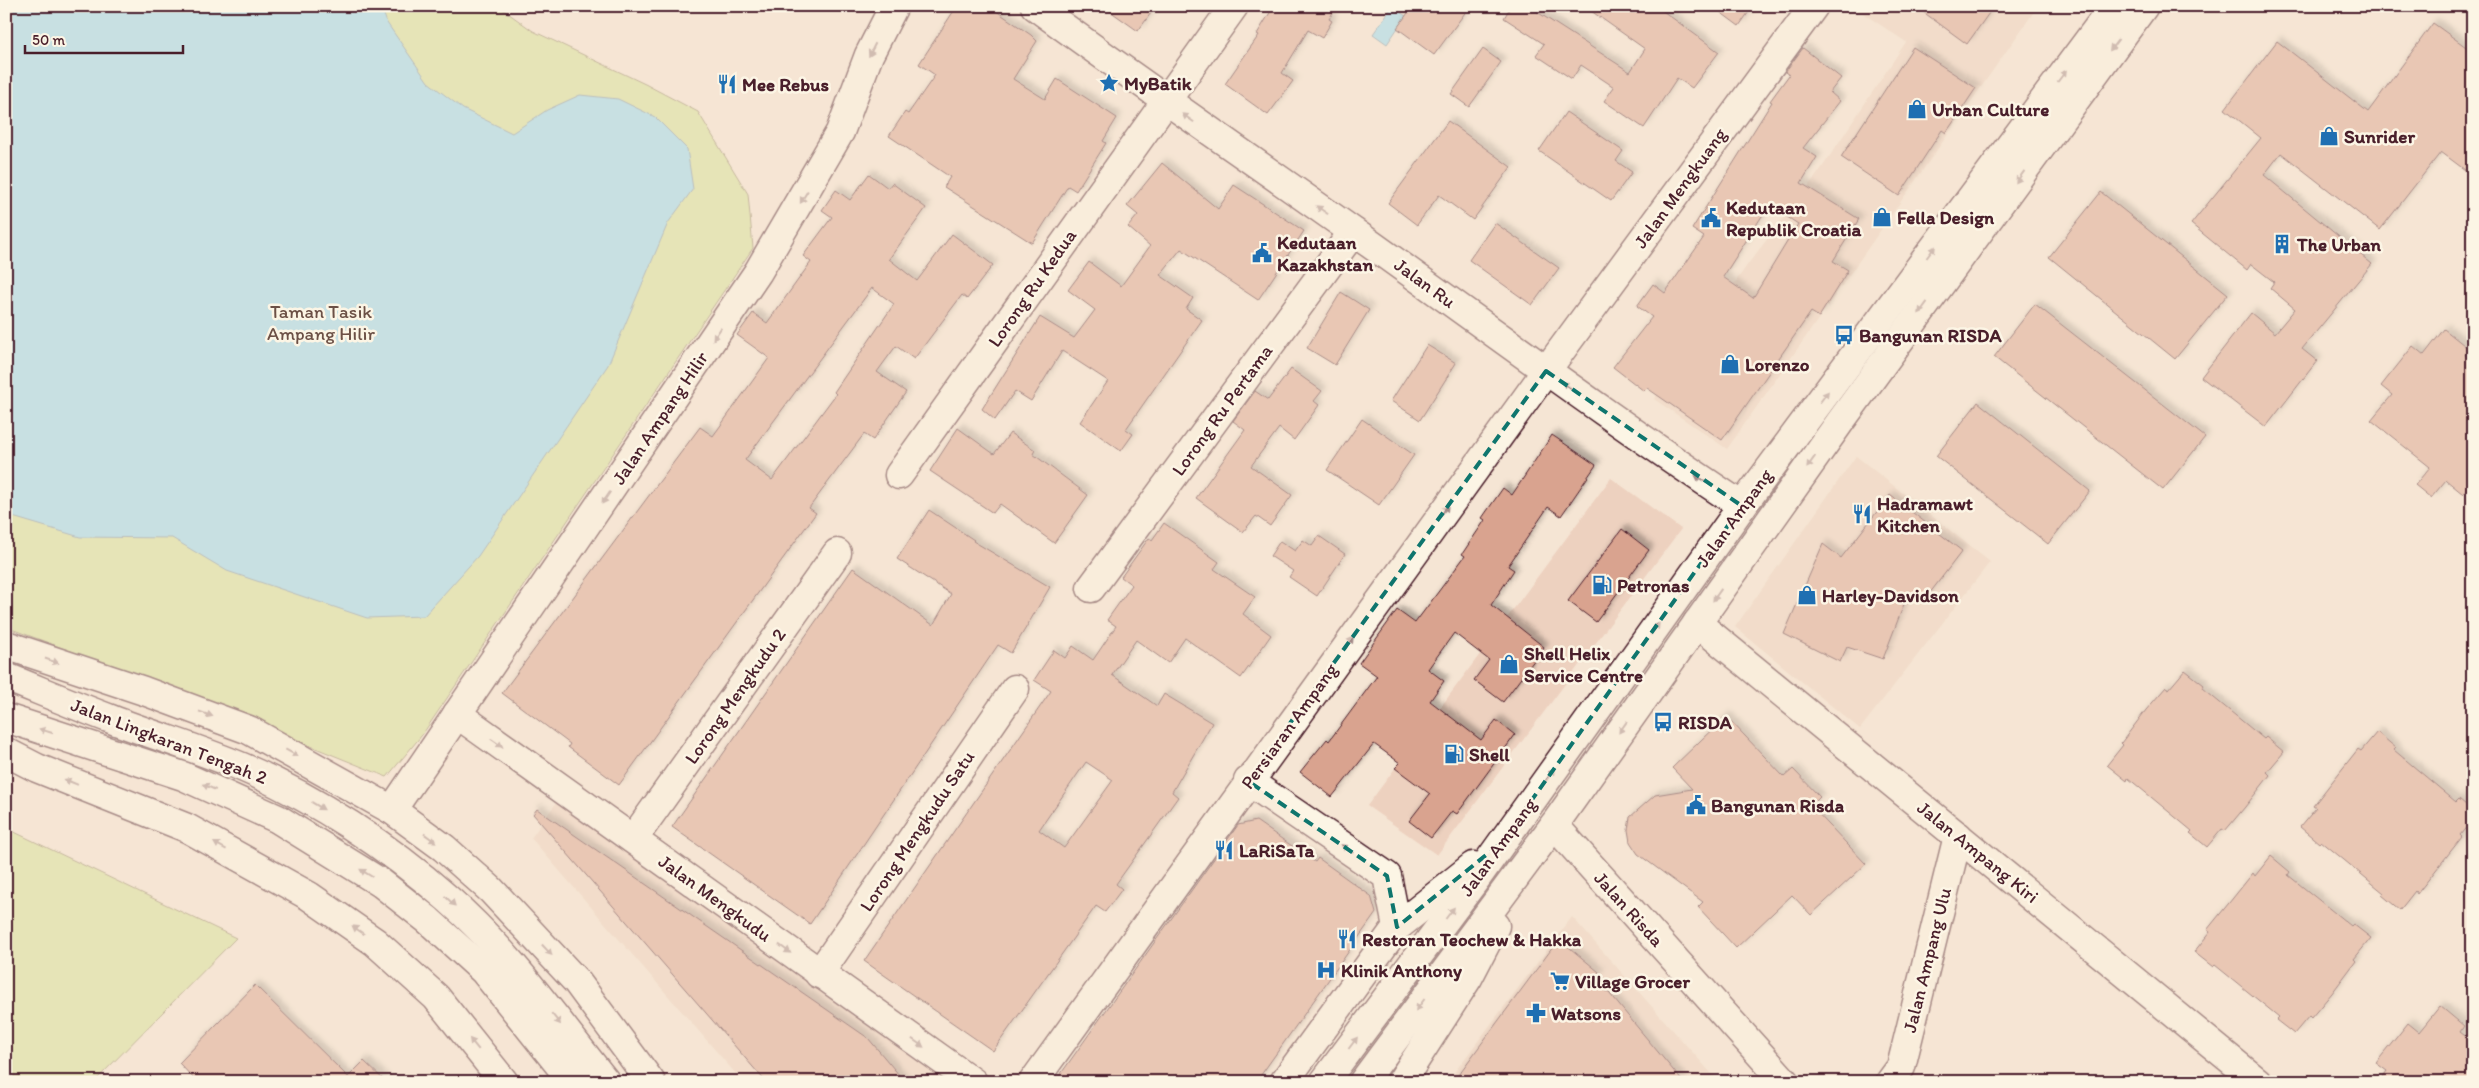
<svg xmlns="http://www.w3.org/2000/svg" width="2479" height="1088" viewBox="0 0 2479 1088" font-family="Itim,sans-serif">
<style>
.built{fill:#edd1bf}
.green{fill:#d3e295;stroke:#8e8060}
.water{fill:#91daf3;stroke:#758fa3}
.building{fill:#d9a38f;stroke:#4a1f2b;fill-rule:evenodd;filter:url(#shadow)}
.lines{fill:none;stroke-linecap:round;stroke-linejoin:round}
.minor-casing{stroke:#4a1f2b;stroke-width:31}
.major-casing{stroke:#4a1f2b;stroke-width:31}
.highway-casing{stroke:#4a1f2b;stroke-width:31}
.minor{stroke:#fcf5e5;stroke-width:28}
.major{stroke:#fcf5e5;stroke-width:28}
.highway{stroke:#fcf5e5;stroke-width:28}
.oneway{fill:#a38a88}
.marked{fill:none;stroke:#0f766e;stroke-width:4;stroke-dasharray:10 6;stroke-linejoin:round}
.labels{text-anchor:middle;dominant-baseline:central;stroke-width:5;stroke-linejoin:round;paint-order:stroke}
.poi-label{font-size:19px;font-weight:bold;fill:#4a1f2b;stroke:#fcf5e5;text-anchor:start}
.street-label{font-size:19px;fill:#4a1f2b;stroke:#fcf5e5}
.park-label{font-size:19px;fill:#6c5046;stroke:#fcf5e5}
</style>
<defs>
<filter id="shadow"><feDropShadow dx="4.5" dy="-4.5" stdDeviation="2.5" flood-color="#0004"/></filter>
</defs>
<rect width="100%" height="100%" fill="#f5e5d4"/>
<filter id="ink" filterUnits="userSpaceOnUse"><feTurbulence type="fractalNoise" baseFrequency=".02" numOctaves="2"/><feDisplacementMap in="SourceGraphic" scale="10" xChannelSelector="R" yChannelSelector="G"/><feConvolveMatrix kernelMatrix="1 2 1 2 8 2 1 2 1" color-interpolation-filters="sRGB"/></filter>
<g filter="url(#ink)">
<g class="built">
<path d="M1852,6H2038L1727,449L1654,399L1748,264L1819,172L1906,42Z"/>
<path d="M1856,456L1990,562L1860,729L1735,627Z"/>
<path d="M1611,478L1681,529L1437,855L1367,806Z"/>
<path d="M561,796L950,1082H743L531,838Z"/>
<path d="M1572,917L1719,1082H1447Z"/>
</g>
<g class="green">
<path d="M6,6H498L533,31L645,84L698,112L748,194L753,248L422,735L387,777L148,680L6,627Z"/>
<path d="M6,828L236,938L94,1082H6Z"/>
</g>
<g class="water">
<path d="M6,6H381L387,23L428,82L463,109L512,133L547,110L580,95L618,99L655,117L687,149L693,189L668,223L608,365L478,556L424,616L367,618L227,571L172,538L80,537L6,515Z"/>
<path d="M1392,7L1406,16L1387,44L1373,34Z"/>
</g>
<g class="building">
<path d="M957,6H989L1031,35L1037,41L1013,79L1045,99L1057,79L1117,118L1103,141L1106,143L1076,191L1068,186L1032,243L944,187L950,177L889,136L905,112L908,114L935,75L919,64Z"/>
<path d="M1103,6H1156L1138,31Z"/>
<path d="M1274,6H1337L1329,19L1332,21L1322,38L1308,30L1282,73L1293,81L1268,115L1225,84L1259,35L1257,34Z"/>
<path d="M1413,6H1470L1434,55L1397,28Z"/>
<path d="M1511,6H1528L1630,72L1645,49L1584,6H1656L1719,52L1692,88L1677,78L1644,128L1604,101L1614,87L1581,65L1572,79L1536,55L1544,44L1504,18Z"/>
<path d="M1712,6H1753L1739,26Z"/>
<path d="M1915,6H1994L1967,44Z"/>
<path d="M2433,23L2473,52V176L2441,152L2380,230L2281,153L2264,175L2372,264L2302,349L2317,361L2266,427L2201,377L2251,313L2275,333L2295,309L2270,288L2274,282L2251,264L2247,270L2191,224L2261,138L2225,109L2277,41L2368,112Z"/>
<path d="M1913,47L1976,88L1946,133L1942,130L1899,196L1841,157Z"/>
<path d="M1803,48L1841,78L1830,92L1840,101L1803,148L1817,157L1801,183L1859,219L1833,261L1848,270L1819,317L1811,312L1722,440L1647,388L1644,391L1613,367L1652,317L1637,306L1653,284L1665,293L1704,237L1692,229L1772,102L1770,101L1789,75L1785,72ZM1769,205L1798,224L1753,298L1723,277Z"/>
<path d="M1483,49L1501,62L1469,107L1451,94Z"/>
<path d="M1566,112L1623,151L1616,161L1632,172L1611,201L1539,151Z"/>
<path d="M1448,121L1511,167L1473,220L1439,195L1417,225L1388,203Z"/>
<path d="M1162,163L1218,209L1234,185L1304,231L1258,300L1181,249L1160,275L1193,298L1186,309L1202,320L1126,429L1133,434L1121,451L1080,422L1108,381L1062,351L1031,401L1015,391L995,420L982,409L1040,317L1074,338L1095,310L1068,290L1089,262L1121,286L1150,246L1128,227L1138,215L1127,206Z"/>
<path d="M869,174L888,188L892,183L926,208L889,259L917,281L952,234L993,265L967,299L962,295L914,359L896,346L877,372L906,392L873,440L864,434L809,508L816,513L619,785L568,747L570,744L502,693L700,427L713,436L769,358L737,335L753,313L767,323L811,262L803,256L832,217L822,210L836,190L850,200ZM872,288L894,304L834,392L836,394L772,480L745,460Z"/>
<path d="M2101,192L2228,294L2175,359L2049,257Z"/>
<path d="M1495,223L1559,268L1532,305L1469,260Z"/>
<path d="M1341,292L1369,310L1335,365L1307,348Z"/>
<path d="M2035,304L2205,437L2163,490L1994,357Z"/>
<path d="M2444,329L2469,349L2465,355L2473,362V481L2463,494L2446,480L2431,498L2415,485L2430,467L2371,420L2392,395L2381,386L2413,346L2424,355Z"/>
<path d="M1427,345L1456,363L1420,420L1391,401Z"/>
<path d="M1291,369L1322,391L1314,401L1319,405L1294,440L1279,428L1251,466L1292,495L1270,526L1256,516L1243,532L1196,498L1245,430L1233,421L1255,391L1268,400Z"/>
<path d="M1978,402L2090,491L2048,544L1936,456Z"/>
<path d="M1362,419L1414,455L1379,505L1327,470Z"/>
<path d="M958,428L994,454L1010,433L1035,450L1033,454L1088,495L1054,543L1000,504L993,513L930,471Z"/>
<path d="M1552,435L1596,465L1561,516L1548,507L1508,566L1514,570L1491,605L1544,647L1503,702L1474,680L1489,660L1454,633L1428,669L1444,681L1430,701L1481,740L1496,720L1515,735L1457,814L1452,811L1431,838L1409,821L1430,794L1395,768L1400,763L1374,744L1332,797L1300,772L1327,739L1329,741L1377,676L1359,663L1397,610L1415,623L1465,556L1462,554L1485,520L1482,518L1503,488L1512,495Z"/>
<path d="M1890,495L1962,551L1923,602L1909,591L1883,659L1847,647L1840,662L1784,634L1823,544L1841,558Z"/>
<path d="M929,510L974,540L973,541L1050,587L1011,653L998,645L810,924L672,827L853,568L933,625L951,594L897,559Z"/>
<path d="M1164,523L1219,562L1214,569L1255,597L1243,614L1271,635L1241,678L1185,638L1168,663L1136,640L1112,675L1157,706L1164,694L1212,723L1172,792L1178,797L1116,884L1122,889L1105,912L1096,906L993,1051L864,961L1051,691L1034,680L1054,650L1065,658L1073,646L1093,660L1116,626L1107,620L1132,585L1121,577L1149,538L1152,540ZM1086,762L1113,780L1064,848L1039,830Z"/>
<path d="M1622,529L1649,550L1596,622L1568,601Z"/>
<path d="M1319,536L1345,554L1317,596L1289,577L1293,571L1270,556L1280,541L1295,551L1303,540L1312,546Z"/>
<path d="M2185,670L2204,685L2202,688L2264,739L2266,737L2284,752L2267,772L2270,775L2245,807L2225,831L2222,829L2207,847L2190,833L2192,831L2128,778L2127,781L2107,765L2123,745L2121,743L2146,710L2166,687L2169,689Z"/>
<path d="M1726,716L1784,777L1793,769L1820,797L1811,806L1866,864L1811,915L1792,895L1736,948L1698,907L1703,902L1638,854L1630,842L1628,830L1630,817L1655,795L1692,789L1672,768Z"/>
<path d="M2377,732L2396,748L2394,750L2456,802L2459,799L2473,811V819L2460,835L2462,837L2417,894L2415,891L2400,910L2382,895L2384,893L2321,841L2319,843L2300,827L2316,808L2313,806L2339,773L2358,749L2361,751Z"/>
<path d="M537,809L868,1038L905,1082H766L533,814Z"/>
<path d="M1256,821L1315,862L1318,858L1371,896L1376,913L1256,1082H1055L1238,825Z"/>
<path d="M2271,856L2290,872L2288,875L2351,926L2353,924L2371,938L2354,959L2356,961L2332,993L2311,1018L2309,1016L2294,1034L2276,1020L2279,1017L2215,965L2213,967L2194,952L2210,932L2207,930L2233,898L2253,873L2255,876Z"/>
<path d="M1559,939L1599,972L1594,982L1609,993L1683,1082H1453Z"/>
<path d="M255,985L348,1077L364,1061L386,1082H197L179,1063Z"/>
<path d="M2440,1006L2464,1026L2460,1032L2473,1042V1082H2379L2387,1071L2376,1063L2408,1023L2419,1032Z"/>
</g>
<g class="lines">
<defs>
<g id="minor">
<path d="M1035,6C1141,84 1248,157 1355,233C1483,324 1610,419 1742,506"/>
<path d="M899,475L1234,6"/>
<path d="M1091,588L1353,232"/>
<path d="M1697,623L2258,1082"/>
<path d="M457,714L973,1082"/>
<path d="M1248,781L1387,876L1397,927"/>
<path d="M392,810L758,272L840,132L869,55L894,6"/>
<path d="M1554,825L1785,1082"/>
<path d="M633,839L837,553"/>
<path d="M819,974L1015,689"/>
<path d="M1033,1082L1546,371L1814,6"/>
<path d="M1890,1082L1901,1067L1958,836"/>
</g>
<g id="major">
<path d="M6,645L144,691L249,730L392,810L444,848L491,890L577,982L651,1082"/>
<path d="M6,752L37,768L187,828L309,896L375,942L436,997L504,1082"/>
<path d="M1284,1082L1397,927L1473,866"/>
<path d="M1324,1082L1478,876L1742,506L2114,6"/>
<path d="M1363,1082L1554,825L1840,422L2144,6"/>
<path d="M1401,1082L1468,978L1495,926"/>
</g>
<g id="highway">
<path d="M6,677C41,691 76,706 111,719C155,736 199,749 242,767C316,799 388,846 448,899C509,952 556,1020 606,1082"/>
<path d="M6,718L183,776L278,819L381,883L428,920L484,971L573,1082"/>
</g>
</defs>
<use href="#minor" class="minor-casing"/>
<use href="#major" class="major-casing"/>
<use href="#highway" class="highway-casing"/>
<use href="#minor" class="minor"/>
<use href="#major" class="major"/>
<use href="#highway" class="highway"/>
</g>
<defs><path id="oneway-solid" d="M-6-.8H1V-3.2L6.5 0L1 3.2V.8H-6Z" transform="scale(1.25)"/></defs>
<g class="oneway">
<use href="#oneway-solid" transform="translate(2114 45) rotate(127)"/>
<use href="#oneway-solid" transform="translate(872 50) rotate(117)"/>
<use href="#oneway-solid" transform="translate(2062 76) rotate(-53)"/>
<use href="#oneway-solid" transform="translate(1188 118) rotate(-145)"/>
<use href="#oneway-solid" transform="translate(2020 177) rotate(126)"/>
<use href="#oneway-solid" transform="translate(804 197) rotate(121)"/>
<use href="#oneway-solid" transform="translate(1322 210) rotate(-145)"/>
<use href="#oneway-solid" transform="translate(1931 252) rotate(-53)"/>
<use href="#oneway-solid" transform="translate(1923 308) rotate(126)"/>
<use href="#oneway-solid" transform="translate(717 334) rotate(124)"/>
<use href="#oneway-solid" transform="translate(1568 386) rotate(-145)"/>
<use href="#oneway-solid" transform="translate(1824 397) rotate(-53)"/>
<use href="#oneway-solid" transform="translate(1811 462) rotate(125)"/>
<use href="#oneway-solid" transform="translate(1701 479) rotate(-147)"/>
<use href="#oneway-solid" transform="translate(606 498) rotate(124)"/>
<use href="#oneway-solid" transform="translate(1444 511) rotate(-54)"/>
<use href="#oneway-solid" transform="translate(1717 595) rotate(125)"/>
<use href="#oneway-solid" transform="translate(1655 629) rotate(-54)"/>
<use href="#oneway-solid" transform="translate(1349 643) rotate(-54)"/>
<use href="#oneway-solid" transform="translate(52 661) rotate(19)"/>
<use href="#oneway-solid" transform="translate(206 714) rotate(20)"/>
<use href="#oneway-solid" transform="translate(1623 727) rotate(125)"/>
<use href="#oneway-solid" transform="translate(46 731) rotate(-162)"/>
<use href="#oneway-solid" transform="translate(497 743) rotate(35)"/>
<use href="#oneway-solid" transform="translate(292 753) rotate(28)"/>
<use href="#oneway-solid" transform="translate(1550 775) rotate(-54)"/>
<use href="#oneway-solid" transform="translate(71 782) rotate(-158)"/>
<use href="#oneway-solid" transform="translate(209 787) rotate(-156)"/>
<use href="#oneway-solid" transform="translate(318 806) rotate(31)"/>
<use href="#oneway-solid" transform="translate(430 838) rotate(36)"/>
<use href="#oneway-solid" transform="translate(220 846) rotate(-151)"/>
<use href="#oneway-solid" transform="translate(1347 849) rotate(-145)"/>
<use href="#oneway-solid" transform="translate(366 873) rotate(-148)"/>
<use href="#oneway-solid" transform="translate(450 901) rotate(43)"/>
<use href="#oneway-solid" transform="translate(1450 913) rotate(-53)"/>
<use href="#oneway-solid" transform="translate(358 930) rotate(-145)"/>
<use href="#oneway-solid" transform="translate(785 949) rotate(36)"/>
<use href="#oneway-solid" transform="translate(547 950) rotate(47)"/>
<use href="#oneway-solid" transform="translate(1420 1005) rotate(127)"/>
<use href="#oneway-solid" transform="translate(556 1019) rotate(51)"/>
<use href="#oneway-solid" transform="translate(918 1043) rotate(35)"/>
<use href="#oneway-solid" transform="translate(1353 1043) rotate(-53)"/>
<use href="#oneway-solid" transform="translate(474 1044) rotate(-129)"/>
</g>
</g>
<path d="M0 0H2479V1088H0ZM1546,371L1742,506L1501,843L1397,927L1387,876L1248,781Z" fill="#f5e5d4" fill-opacity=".55" fill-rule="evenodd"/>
<path class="marked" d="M1546,371L1742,506L1501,843L1397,927L1387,876L1248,781Z"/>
<defs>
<symbol id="sight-bare" viewBox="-9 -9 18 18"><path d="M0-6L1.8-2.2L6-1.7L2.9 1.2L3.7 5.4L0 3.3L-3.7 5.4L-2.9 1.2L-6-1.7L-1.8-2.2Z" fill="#1f6fb2" stroke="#fcf5e5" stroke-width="2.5" paint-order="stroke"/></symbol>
<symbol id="restaurant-bare" viewBox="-9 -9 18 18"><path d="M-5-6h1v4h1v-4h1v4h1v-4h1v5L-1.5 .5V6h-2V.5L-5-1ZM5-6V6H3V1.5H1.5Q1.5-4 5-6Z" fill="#1f6fb2" stroke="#fcf5e5" stroke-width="2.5" paint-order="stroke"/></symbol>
<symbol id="shop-bare" viewBox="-9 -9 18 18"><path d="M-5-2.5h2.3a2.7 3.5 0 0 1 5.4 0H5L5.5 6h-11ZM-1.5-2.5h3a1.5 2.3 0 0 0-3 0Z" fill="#1f6fb2" stroke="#fcf5e5" stroke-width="2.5" paint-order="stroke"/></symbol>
<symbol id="civic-bare" viewBox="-9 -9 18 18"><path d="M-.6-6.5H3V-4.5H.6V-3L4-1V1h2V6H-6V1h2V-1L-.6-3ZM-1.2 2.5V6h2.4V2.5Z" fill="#1f6fb2" stroke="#fcf5e5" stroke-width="2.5" paint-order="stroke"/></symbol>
<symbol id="building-bare" viewBox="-9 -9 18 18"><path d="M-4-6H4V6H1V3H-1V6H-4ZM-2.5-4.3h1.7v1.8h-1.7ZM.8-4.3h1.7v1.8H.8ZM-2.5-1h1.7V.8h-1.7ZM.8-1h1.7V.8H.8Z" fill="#1f6fb2" stroke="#fcf5e5" stroke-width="2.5" paint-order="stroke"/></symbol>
<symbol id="bus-bare" viewBox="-9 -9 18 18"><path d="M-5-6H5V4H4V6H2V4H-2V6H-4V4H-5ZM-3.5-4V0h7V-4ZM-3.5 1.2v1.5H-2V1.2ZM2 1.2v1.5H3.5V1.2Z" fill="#1f6fb2" stroke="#fcf5e5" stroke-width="2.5" paint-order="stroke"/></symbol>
<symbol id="fuel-bare" viewBox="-9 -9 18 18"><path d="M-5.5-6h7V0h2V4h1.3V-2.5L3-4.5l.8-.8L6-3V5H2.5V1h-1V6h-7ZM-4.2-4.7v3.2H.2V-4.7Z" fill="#1f6fb2" stroke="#fcf5e5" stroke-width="2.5" paint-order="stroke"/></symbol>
<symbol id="hospital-bare" viewBox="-9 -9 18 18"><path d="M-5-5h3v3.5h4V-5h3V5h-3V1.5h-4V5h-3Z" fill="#1f6fb2" stroke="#fcf5e5" stroke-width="2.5" paint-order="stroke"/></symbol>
<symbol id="supermarket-bare" viewBox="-9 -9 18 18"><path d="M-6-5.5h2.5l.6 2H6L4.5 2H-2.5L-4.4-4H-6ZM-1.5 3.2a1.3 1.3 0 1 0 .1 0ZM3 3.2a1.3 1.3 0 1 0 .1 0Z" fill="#1f6fb2" stroke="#fcf5e5" stroke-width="2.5" paint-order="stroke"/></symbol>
<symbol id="pharmacy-bare" viewBox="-9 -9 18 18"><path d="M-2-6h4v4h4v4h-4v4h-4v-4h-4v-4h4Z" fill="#1f6fb2" stroke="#fcf5e5" stroke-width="2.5" paint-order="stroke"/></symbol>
</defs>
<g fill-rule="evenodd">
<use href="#sight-bare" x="1095" y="69" width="28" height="28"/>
<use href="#restaurant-bare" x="713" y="70" width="28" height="28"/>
<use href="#shop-bare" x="1903" y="95" width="28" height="28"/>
<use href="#shop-bare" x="2315" y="122" width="28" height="28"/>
<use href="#shop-bare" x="1868" y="203" width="28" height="28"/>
<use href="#civic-bare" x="1697" y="204" width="28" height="28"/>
<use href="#building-bare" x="2268" y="230" width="28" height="28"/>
<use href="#civic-bare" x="1248" y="239" width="28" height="28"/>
<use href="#bus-bare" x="1830" y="321" width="28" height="28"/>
<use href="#shop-bare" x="1716" y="350" width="28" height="28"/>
<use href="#restaurant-bare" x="1848" y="500" width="28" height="28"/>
<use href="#fuel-bare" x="1588" y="571" width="28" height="28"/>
<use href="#shop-bare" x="1793" y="581" width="28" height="28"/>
<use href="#shop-bare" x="1495" y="650" width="28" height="28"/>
<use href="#bus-bare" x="1649" y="708" width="28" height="28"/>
<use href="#fuel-bare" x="1440" y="740" width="28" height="28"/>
<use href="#civic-bare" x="1682" y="791" width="28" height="28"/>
<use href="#restaurant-bare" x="1210" y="836" width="28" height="28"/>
<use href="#restaurant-bare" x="1333" y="925" width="28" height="28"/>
<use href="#hospital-bare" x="1312" y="956" width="28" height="28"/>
<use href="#supermarket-bare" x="1546" y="967" width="28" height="28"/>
<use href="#pharmacy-bare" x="1522" y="999" width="28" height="28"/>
</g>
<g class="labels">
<g class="poi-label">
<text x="1124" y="83">MyBatik</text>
<text x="742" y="84">Mee Rebus</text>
<text x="1932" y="109">Urban Culture</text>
<text x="2344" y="136">Sunrider</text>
<text x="1726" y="207">Kedutaan<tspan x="1726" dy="22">Republik Croatia</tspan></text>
<text x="1897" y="217">Fella Design</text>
<text x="1277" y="242">Kedutaan<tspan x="1277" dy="22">Kazakhstan</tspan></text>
<text x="2297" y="244">The Urban</text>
<text x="1859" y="335">Bangunan RISDA</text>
<text x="1745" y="364">Lorenzo</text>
<text x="1877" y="503">Hadramawt<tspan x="1877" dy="22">Kitchen</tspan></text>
<text x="1617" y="585">Petronas</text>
<text x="1822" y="595">Harley-Davidson</text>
<text x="1524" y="653">Shell Helix<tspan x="1524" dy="22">Service Centre</tspan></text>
<text x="1678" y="722">RISDA</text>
<text x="1469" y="754">Shell</text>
<text x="1711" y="805">Bangunan Risda</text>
<text x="1239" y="850">LaRiSaTa</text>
<text x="1362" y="939">Restoran Teochew &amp; Hakka</text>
<text x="1341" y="970">Klinik Anthony</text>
<text x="1575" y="981">Village Grocer</text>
<text x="1551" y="1013">Watsons</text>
</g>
<g class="street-label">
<text transform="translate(1680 188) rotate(-54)">Jalan Mengkuang</text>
<text transform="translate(1425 283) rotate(36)">Jalan Ru</text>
<text transform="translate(1032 288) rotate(-55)">Lorong Ru Kedua</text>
<text transform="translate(1222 410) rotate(-54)">Lorong Ru Pertama</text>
<text transform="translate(660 418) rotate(-56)">Jalan Ampang Hilir</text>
<text transform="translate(1734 518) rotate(-54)">Jalan Ampang</text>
<text transform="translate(735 696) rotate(-55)">Lorong Mengkudu 2</text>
<text transform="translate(1289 726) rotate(-54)">Persiaran Ampang</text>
<text transform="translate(169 741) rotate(21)">Jalan Lingkaran Tengah 2</text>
<text transform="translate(917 831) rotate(-56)">Lorong Mengkudu Satu</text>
<text transform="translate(1498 847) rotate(-54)">Jalan Ampang</text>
<text transform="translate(1978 852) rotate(39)">Jalan Ampang Kiri</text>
<text transform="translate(715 898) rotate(36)">Jalan Mengkudu</text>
<text transform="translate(1629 909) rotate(48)">Jalan Risda</text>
<text transform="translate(1927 960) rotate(-76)">Jalan Ampang Ulu</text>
</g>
<g class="park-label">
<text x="321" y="311">Taman Tasik<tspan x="321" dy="22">Ampang Hilir</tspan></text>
</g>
</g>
<rect width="2479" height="1088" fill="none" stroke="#fcf5e5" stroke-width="25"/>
<rect x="12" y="12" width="2454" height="1063" fill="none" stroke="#4a1f2b" stroke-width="2" filter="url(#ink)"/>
<path d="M25 45v8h158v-8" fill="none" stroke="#4a1f2b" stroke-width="2.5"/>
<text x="32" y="45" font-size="15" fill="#4a1f2b" stroke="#fcf5e5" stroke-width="4" paint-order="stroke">50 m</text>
</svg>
